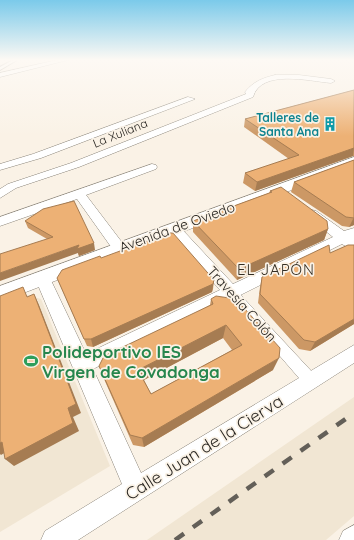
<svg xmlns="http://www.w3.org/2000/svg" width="354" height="540" viewBox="0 0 354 540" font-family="Quicksand,sans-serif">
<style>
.built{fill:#f1e6d3}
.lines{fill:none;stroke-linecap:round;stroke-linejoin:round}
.service-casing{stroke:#8b857a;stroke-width:2}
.pedestrian-casing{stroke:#8b857a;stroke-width:1}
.minor-casing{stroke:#8b857a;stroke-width:1}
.tertiary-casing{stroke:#8b857a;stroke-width:1}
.service{fill:#fff;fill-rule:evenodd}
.pedestrian{fill:#fff;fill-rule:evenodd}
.minor{fill:#fff;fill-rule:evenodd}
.tertiary{fill:#fff;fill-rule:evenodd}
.rail{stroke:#635f58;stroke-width:4.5;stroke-dasharray:11 11;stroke-linecap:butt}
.wall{fill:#cc9865;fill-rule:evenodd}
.shaded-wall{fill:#a67c52}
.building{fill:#edb175;stroke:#a67c52;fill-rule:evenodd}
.labels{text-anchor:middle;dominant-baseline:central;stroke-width:3.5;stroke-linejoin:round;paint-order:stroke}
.far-culture-label{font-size:12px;font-weight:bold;fill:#0d838f;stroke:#faf2e6;text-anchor:end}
.far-street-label{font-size:12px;fill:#292622;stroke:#faf2e6}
.street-label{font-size:14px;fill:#292622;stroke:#faf2e6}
.neighbourhood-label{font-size:15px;letter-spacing:1px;fill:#342f25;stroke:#faf2e6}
.near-leisure-label{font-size:17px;font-weight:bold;fill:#27864d;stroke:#faf2e6;text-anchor:start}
.near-street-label{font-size:17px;fill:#292622;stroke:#faf2e6}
</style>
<rect width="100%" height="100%" fill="#faf2e6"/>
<g class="built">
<path d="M27,295L41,299L110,466L0,532V305Z"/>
<path d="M354,397V516L326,540H147Z"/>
</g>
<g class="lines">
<defs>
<path id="service" d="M13,60H17L0,70V67Z"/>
<path id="pedestrian" d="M231,287L235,289L315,375L317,380L315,385L310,387L305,385L227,295L225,292L227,289Z"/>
<g id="minor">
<path d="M57,60H68L0,77V73Z"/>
<path d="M275,75H299L331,79L335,81L331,83C309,81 261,69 253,97L79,167L16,188L0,198V189L8,184L71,163L246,94L245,92C254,81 263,78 275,75Z"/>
<path d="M188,97L195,99L41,158L0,170V164L33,154Z"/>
<path d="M152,164L156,165L157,167L156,169L86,195L124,245L126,248L124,251L119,253L114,251L77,199L0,226V217Z"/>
<path d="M312,210L316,211L344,231L354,228V251L342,244L93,369L141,473L354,345V363L78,540H41L45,531L122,484L35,278L38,274L43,272L48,274L86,354L220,290L168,231L166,228L168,225H178L233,284L333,237L308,217L306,214Z"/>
<path d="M354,525V540H339L343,531Z"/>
</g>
<path id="tertiary" d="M354,157V166L0,302V286Z"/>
</defs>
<use href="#service" class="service-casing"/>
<use href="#pedestrian" class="pedestrian-casing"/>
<use href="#minor" class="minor-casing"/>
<use href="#tertiary" class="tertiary-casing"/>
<use href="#service" class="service"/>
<use href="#pedestrian" class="pedestrian"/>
<use href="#minor" class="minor"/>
<use href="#tertiary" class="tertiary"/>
<path class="rail" d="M175,540L354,413"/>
</g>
<g class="wall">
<path d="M354,90V156H353L255,191L243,183L245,173L289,159L244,127L245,119Z"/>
<path d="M354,160V225L349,227L342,226L291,192L294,182Z"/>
<path d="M270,191L328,229L324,240L237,280L193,232V221L269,193Z"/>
<path d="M25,221L95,250L79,256L78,253L47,239L28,228Z"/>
<path d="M330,253L354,324L310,351L299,349L258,303L260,287L262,277Z"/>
<path d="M101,258L214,280L213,289L212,292L93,347L87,346L57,278Z"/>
<path d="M211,299L273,370L144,447L133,445L104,379L99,366L210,305ZM223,338L232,350L151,394L144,380Z"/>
</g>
<g class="shaded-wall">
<path d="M354,148L353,156L255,191L257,182Z"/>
<path d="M354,217V225L349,227Z"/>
<path d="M328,229L324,240L237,280L239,269Z"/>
<path d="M94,243L95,250L79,256L78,253L0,281V273L79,245Z"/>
<path d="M214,280L212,292L93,347L91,339Z"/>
<path d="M34,294L39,305L81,413L73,417L79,431L14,466L5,459L68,408Z"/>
<path d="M354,319V324L310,351L315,342Z"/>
<path d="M226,325L223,338L140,382L138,370Z"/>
<path d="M279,358L273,370L144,447L142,438Z"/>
<path d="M2,442L11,449L1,455L0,454V443Z"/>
</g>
<g class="building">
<path d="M354,90V148L257,182L245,173L299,155L245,119Z"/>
<path d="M354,160V218L346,217L294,182Z"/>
<path d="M281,187L327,221L328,229L239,269L193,221L272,192L270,191Z"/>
<path d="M74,201L94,243L77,249L79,245L0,273V254L53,237L25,221L43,209Z"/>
<path d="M169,233H173L214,280L213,284L91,339H84L57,278L62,270L100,256L101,258Z"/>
<path d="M329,245L330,253L348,245H354V319L315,342L304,340L260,294L262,277Z"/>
<path d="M23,287L27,297L34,294L76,404L68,408L73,423L5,459L2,442L0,443V296Z"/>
<path d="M216,296L236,299L280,348L279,358L142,438L130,435L99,366L104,356L213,304L211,299ZM226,325L242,345L151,394L138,370Z"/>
</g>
<linearGradient id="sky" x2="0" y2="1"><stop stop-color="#7bcaea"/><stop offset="0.44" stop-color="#fdf9f4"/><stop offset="1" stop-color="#fdf9f4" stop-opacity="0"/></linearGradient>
<rect width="354" height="136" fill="url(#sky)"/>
<defs>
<symbol id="building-bare" viewBox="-9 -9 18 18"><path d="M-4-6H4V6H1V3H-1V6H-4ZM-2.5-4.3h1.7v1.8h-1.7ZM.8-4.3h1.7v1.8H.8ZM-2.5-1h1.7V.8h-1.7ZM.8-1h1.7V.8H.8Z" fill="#0f9aa8" stroke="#faf2e6" stroke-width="2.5" paint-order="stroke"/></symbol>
<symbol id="stadium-bare" viewBox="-9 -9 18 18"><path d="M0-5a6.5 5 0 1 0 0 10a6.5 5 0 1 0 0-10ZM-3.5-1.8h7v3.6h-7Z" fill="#2e9e5b" stroke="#faf2e6" stroke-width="2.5" paint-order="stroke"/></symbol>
</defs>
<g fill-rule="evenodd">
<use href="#building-bare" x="320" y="114" width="20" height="20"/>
<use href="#stadium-bare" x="21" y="351" width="20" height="20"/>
</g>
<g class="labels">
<g class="far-culture-label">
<text x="319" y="117">Talleres de<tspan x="319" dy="14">Santa Ana</tspan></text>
</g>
<g class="far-street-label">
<text transform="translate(120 133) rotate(-22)">La Xuliana</text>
</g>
<g class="street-label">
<text transform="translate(177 227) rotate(-20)">Avenida de Oviedo</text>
<text transform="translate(242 304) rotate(48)">Travesía Colón</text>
</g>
<g class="neighbourhood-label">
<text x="276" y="269">EL JAPÓN</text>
</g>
<g class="near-leisure-label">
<text x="42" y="351">Polideportivo IES<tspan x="42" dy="20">Virgen de Covadonga</tspan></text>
</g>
<g class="near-street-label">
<text transform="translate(204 447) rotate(-32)">Calle Juan de la Cierva</text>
</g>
</g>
</svg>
